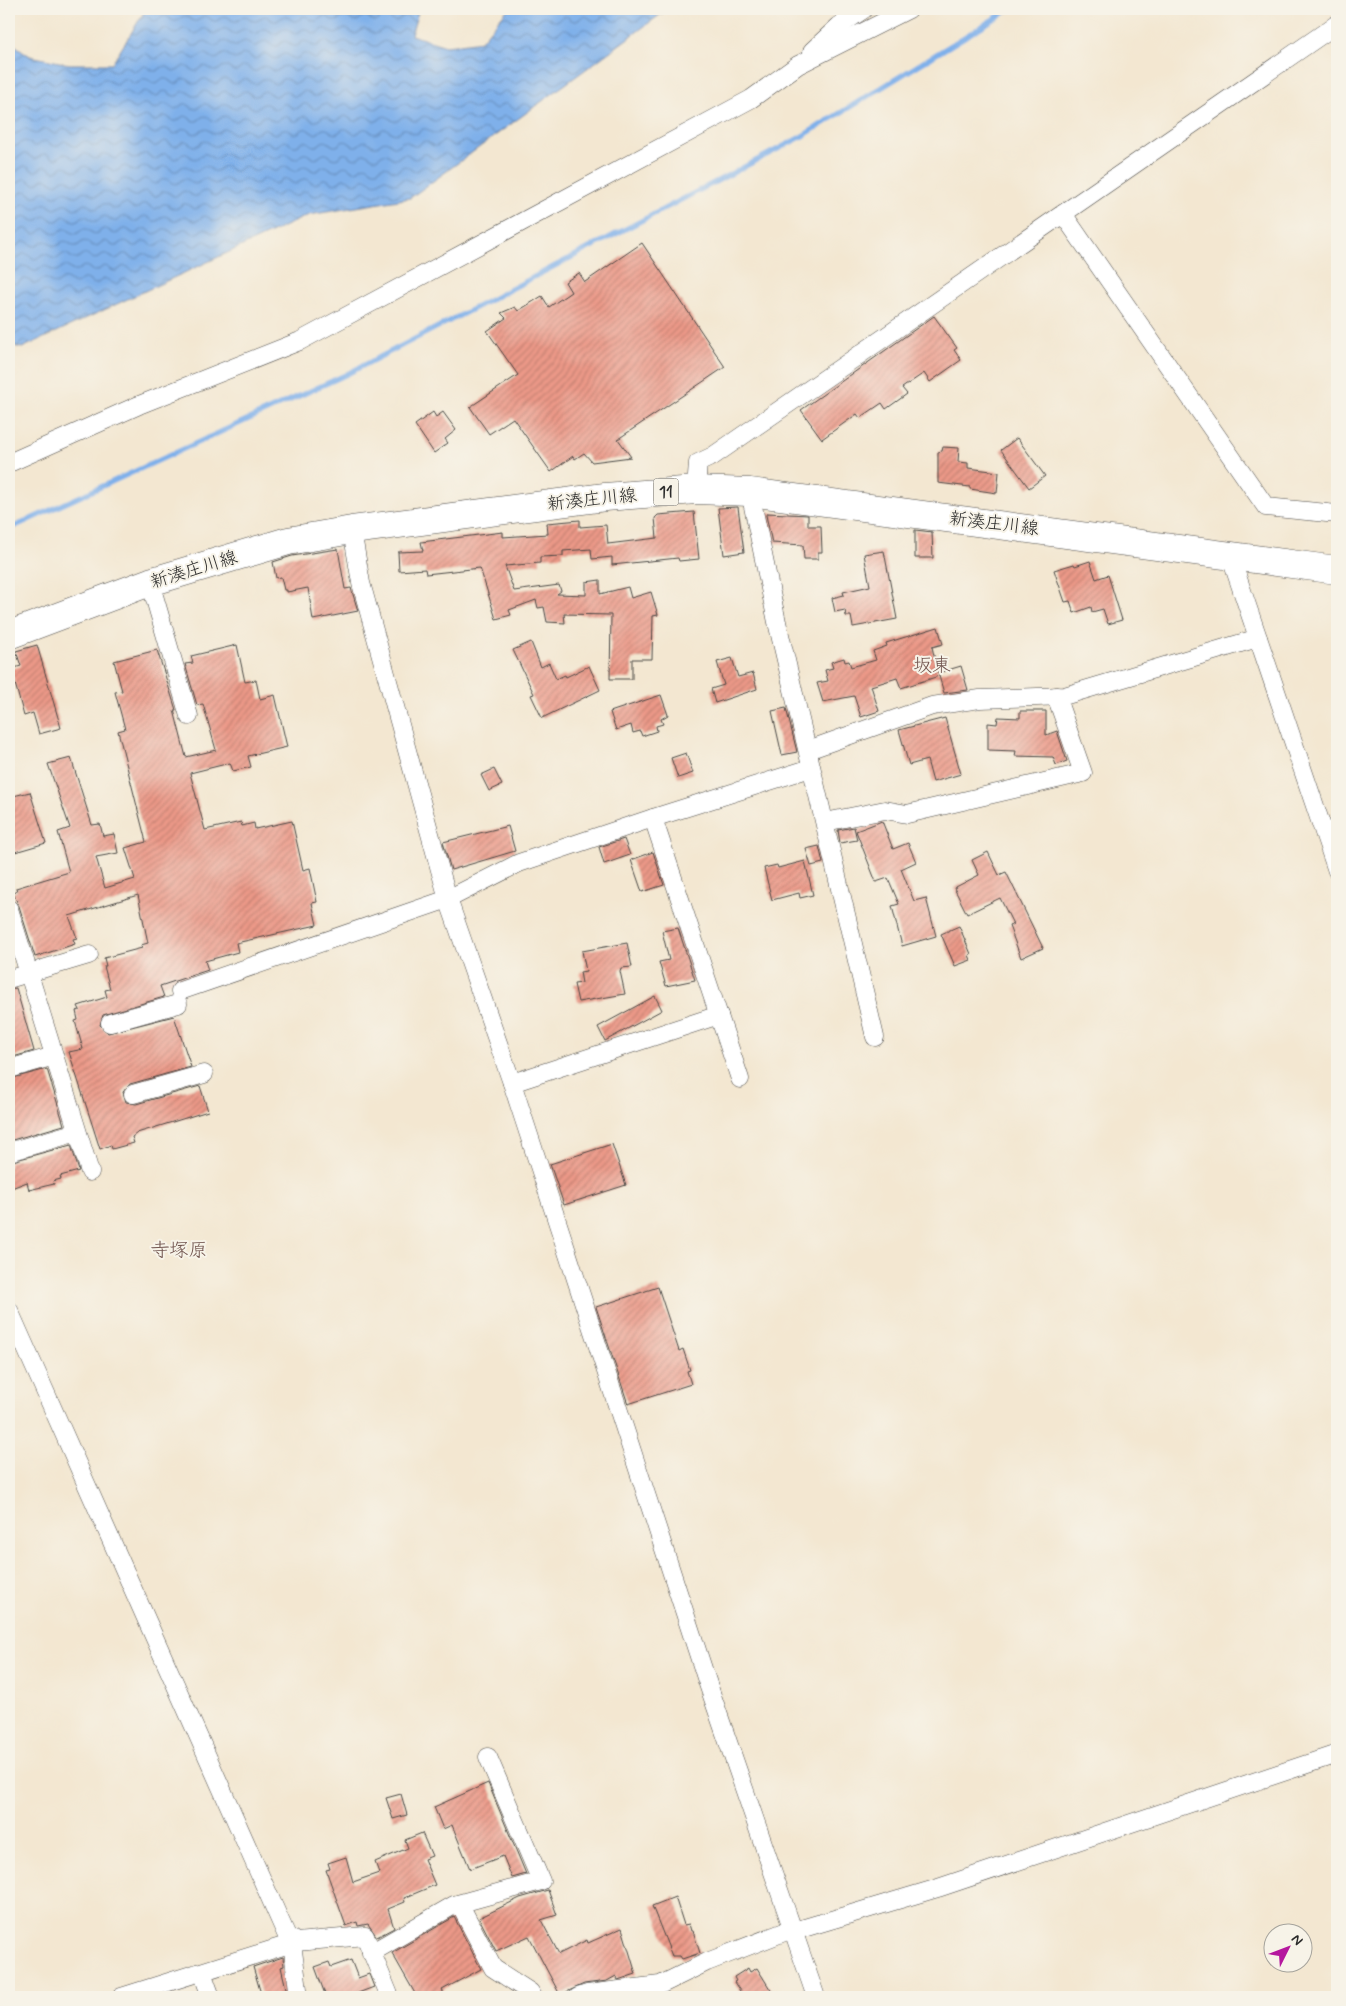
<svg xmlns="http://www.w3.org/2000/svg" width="1346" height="2006" viewBox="0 0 1346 2006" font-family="Mynerve,'Klee One',sans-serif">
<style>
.water{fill:url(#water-waves);stroke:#556e8a}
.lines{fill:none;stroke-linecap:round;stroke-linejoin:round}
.stream{stroke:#7fb0ea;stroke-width:5}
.building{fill:url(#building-hatch)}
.minor-casing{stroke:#494744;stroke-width:19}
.primary-casing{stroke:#494744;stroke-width:29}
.minor{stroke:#fff;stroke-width:18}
.primary{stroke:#fff;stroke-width:28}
.labels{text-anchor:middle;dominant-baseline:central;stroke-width:4;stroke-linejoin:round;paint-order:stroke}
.shield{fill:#f7f3e8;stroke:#686764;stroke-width:1}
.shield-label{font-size:16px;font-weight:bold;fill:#2b2b2b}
.street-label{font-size:18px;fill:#2b2b2b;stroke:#f7f3e8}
.neighbourhood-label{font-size:19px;fill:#6f524c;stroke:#f7f3e8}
</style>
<defs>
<pattern id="water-waves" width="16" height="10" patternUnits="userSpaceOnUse" patternTransform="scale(1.25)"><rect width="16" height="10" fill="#7fb0ea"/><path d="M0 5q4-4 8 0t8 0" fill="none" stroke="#688fbe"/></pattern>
<pattern id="building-hatch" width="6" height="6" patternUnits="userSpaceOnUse" patternTransform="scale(1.25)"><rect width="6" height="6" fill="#ec9988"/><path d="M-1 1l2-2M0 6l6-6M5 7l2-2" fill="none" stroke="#bf7d6f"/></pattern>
</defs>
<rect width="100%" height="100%" fill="#f7f3e8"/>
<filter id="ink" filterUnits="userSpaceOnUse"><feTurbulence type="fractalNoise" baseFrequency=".02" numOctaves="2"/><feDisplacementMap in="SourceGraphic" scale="10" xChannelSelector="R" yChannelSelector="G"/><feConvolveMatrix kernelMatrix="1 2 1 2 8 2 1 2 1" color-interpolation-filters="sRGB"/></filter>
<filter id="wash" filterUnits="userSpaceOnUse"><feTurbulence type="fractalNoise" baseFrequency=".0096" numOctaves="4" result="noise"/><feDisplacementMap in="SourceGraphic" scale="20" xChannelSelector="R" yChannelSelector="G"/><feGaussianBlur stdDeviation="1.12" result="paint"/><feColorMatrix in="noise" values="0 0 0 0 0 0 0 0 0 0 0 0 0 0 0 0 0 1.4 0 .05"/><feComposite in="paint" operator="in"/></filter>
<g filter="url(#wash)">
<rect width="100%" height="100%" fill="#f3e7d1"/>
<path class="water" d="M146,9H419L411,35L446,46L481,41L508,9H668L410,198L309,215L22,348L9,345V41L30,56L69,64H112Z"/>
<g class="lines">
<path class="stream" d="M9,529L345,375L490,300L801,137L1010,9"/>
</g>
<g id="blocks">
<g class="building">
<path d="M642,243L725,367L618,439L631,457L592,462L584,453L575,459L573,456L551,472L513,418L489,434L470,407L518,375L487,331L506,318L501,313L515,307L518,311L542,296L549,307L571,292L565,282L579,273L585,282Z"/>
<path d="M934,316L957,348L954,350L961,360L930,382L924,373L902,388L907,394L886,409L882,403L860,418L857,414L822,439L801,410Z"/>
<path d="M433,412L436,417L443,412L456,430L445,439L448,443L434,453L415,425Z"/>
<path d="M1017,438L1045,476L1029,488L1001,450Z"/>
<path d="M943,447L959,448L958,462L968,463V468L999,472L997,493L970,489V487L938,483V452L942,451Z"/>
<path d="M738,507L744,552L724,555L718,508Z"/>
<path d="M694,512L699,559L679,561L678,558L612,565V557L592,559L591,549L563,551V556L540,557V563L505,566L514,591L559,585L561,591L557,594L586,595V582L600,580V594L628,587L631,598L651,592L658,615L653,616L652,659H632V679H610L611,615L564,614L565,623L547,622L544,607L538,608L536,600L509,610L511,615L496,619L480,568L426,574L425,569L399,571L398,552L423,551L421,542L503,532V537L548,534L547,523L580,520V527L606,525L608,544L657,538L655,518L658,515Z"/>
<path d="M767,513L808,515V526H821L822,552H818V559H804L803,545L772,543L766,515Z"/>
<path d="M915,530L932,532L933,558H915Z"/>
<path d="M338,549L345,589L351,588L358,611L313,620L308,588L287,592V590H284L281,577L276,578L273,562L292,556Z"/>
<path d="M884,551L897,619L853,627L851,616H846L845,610L835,612L832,598L844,595L843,592L870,586L864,554Z"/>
<path d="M1090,561L1096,579L1108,575L1122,620L1108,624L1103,609L1092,612L1091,607L1074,613L1070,601L1065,602L1054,570L1074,564L1075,566Z"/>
<path d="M938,627L943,644L932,647L938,673L961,666L968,690L944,693L939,676L901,688L897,678L871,686L879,711L861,717L854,696L823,702L817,683L828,681L825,670L833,668L831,662L844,658L845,662L849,661L851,667L876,660L873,651L887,646L886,643Z"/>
<path d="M531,642L541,667L549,663L556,679L565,675L566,677L589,666L600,690L542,718L531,695L534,694L513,650Z"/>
<path d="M37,645L61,728L39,734L33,713L24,716L11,669L21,666L16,651Z"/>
<path d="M237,645L245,682L256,680L260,699L275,695L287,747L248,756L251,767L233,771L230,763L190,773L205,830L241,822L242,826L254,823L255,829L292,821L303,870L310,868L317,902L312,903L317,925L236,943L238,952L205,961L208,970L160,986L164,997L103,1015L100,1025L108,1033L174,1016L191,1067L130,1084L123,1092L126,1102L136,1104L200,1086L208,1111L137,1133L132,1137L134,1143L112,1149L111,1145L100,1149L69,1052L83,1049L75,1021L78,1020L76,1011L80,1010L78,1006L107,997L105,990L110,989L104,966H106L104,958L142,948L141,945L148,943L138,895L69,916L77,938L73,939L75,944L35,957L19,906L13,893L17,891L16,888L69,872L58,832L70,828L48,764L71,758L92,825L100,824L103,836L114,834L118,853L96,857L105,888L135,879L125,848L146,842L118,731L125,729L115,692L122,691L114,661L157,650L176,710H174L186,757L216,750L203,704L197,705L185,664L193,663L191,656Z"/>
<path d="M732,658L738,677L753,673L757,689L715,703L711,689L724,685L717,662Z"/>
<path d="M661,695L668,715L661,719L663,724L656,726L657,731L642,736L640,731L633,733L631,725L616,730L610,712Z"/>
<path d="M786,708L797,752L782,755L772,711Z"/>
<path d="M1020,711H1046V735L1057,731L1067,761L1056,765L1053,757L1015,756L1016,751L988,750V723L997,724L998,717L1020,718Z"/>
<path d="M945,718L961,774L933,782L927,760L909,765L899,730Z"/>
<path d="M686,753L693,773L678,778L671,758Z"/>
<path d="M494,769L502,785L489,791L481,775Z"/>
<path d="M30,792L46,843L15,852L9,827V797Z"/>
<path d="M882,821L893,849L908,843L916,862L901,869L914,901L926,898L936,936L902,946L892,906L899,904L888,878L876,882L856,831Z"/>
<path d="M508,826L515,851L451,870L443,842Z"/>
<path d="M854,827L857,840L840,843L838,830Z"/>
<path d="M624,839L630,855L604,864L599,847Z"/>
<path d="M819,846L823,863L811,866L806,849Z"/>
<path d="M653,852L664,885L642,892L631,860Z"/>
<path d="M988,852L999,875L1006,872L1043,948L1021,958L1009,926L1013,924L1000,898L967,914L954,888L979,875L972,860Z"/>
<path d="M805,861L813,895L800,898L799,893L772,900L764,868L777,865L778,868Z"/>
<path d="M959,926L971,954L969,955L971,960L955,966L941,934Z"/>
<path d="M678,928L695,980L666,986L659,962L669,960L662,931Z"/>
<path d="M627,943L632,967L621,968L620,971L625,994L578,1002L574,984L582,983L580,972L586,971L582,951Z"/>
<path d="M16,988L34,1051L13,1057L9,1043V989Z"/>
<path d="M655,996L662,1010L605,1041L598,1027Z"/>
<path d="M47,1069L64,1125L9,1141V1079Z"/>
<path d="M612,1144L626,1185L564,1205L550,1164Z"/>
<path d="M71,1145L79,1171L60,1176L61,1179L53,1181L54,1184L29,1190L27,1182L9,1189V1162Z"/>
<path d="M658,1287L679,1351L683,1349L690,1370L687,1371L691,1384L628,1404L596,1307Z"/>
<path d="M488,1783L526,1874L512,1878L503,1856L470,1869L452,1825L443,1829L434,1807Z"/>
<path d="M401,1794L407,1815L393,1819L386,1798Z"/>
<path d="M422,1833L432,1856L424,1859L435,1885L404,1898L405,1902L388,1909L394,1928L377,1937L368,1924L358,1926L357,1922L346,1926L326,1870L330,1869L328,1863L346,1857L353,1882L379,1873L375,1862L408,1848L405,1840Z"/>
<path d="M548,1890L557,1915L541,1920L559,1954L587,1940L588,1943L622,1928L636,1974L618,1980L616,1976L607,1981L584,1984L560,1995L529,1936L496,1951L479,1918L520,1898Z"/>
<path d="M675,1897L684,1925L689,1924L691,1931H693L700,1953L682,1959L680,1956H672L652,1906Z"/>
<path d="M454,1917L481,1969L442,1990L446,1997H417L392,1953Z"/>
<path d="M283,1957L284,1966L281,1967L288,1997H262L253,1967Z"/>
<path d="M351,1960L358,1978L369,1974L374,1987L358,1993L360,1997H326L315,1967L329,1962L331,1967Z"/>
<path d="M748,1968L750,1972L757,1968L775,1997H744L734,1982L736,1981L734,1977Z"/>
</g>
</g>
</g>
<g filter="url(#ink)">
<use href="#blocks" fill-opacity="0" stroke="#494744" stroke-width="1"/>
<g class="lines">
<defs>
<g id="minor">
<path d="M812,51L839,26L864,9"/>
<path d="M1063,214L1266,507L1337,514"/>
<path d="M9,463L139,405L300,341L751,99L798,65L909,9"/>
<path d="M696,490L698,463L713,456L1337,24"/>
<path d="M750,492L777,622L875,1037"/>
<path d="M352,530L361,583L448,899L512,1083L708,1684L816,1997"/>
<path d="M1230,555L1337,871"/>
<path d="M150,582L189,716"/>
<path d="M808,750L932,706L980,699L1064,696L1258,638"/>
<path d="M653,818L740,1079"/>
<path d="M825,822L885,810L907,814L1083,773L1056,696"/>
<path d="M9,909L90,1172"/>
<path d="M9,979L89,955"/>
<path d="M180,991L448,899L519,863L653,818L811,768"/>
<path d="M110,1023L178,1004"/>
<path d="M9,1069L54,1056"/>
<path d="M512,1083L719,1015"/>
<path d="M133,1094L204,1074"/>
<path d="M9,1152L77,1132"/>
<path d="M9,1310L287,1936L296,1942L365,1936L390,1997"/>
<path d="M460,1905L493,1968L530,1992L533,1997"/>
<path d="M794,1931L938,1888L1337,1754"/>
<path d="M292,1943L299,1997"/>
<path d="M371,1953L454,1905L541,1881L488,1757"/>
<path d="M202,1972L211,1997"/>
<path d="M121,1997L296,1942"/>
<path d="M578,1997L587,1994L660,1985L707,1962L792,1929"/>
</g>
<path id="primary" d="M9,635L150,582L288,541L352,530L605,497L696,490L750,492L1337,570"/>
</defs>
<use href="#minor" class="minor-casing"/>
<use href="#primary" class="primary-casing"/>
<use href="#minor" class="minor"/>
<use href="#primary" class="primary"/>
</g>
</g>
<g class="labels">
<rect class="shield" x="653.5" y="478.5" width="25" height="27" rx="4"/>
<g class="shield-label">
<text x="666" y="492">11</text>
</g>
<g class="street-label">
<text transform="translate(592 500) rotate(-6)">新湊庄川線</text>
<text transform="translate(994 524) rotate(7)">新湊庄川線</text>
<text transform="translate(194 570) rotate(-17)">新湊庄川線</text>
</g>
<g class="neighbourhood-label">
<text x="932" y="665">坂東</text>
<text x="179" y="1250">寺塚原</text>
</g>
</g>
<rect width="1346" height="2006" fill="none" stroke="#f7f3e8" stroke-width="30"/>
<g transform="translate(1288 1948) rotate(48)"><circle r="24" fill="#f7f3e8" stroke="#a5a39c"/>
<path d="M0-4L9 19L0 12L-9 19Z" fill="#b5179e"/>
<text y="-8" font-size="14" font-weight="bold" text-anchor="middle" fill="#2b2b2b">N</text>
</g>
</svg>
